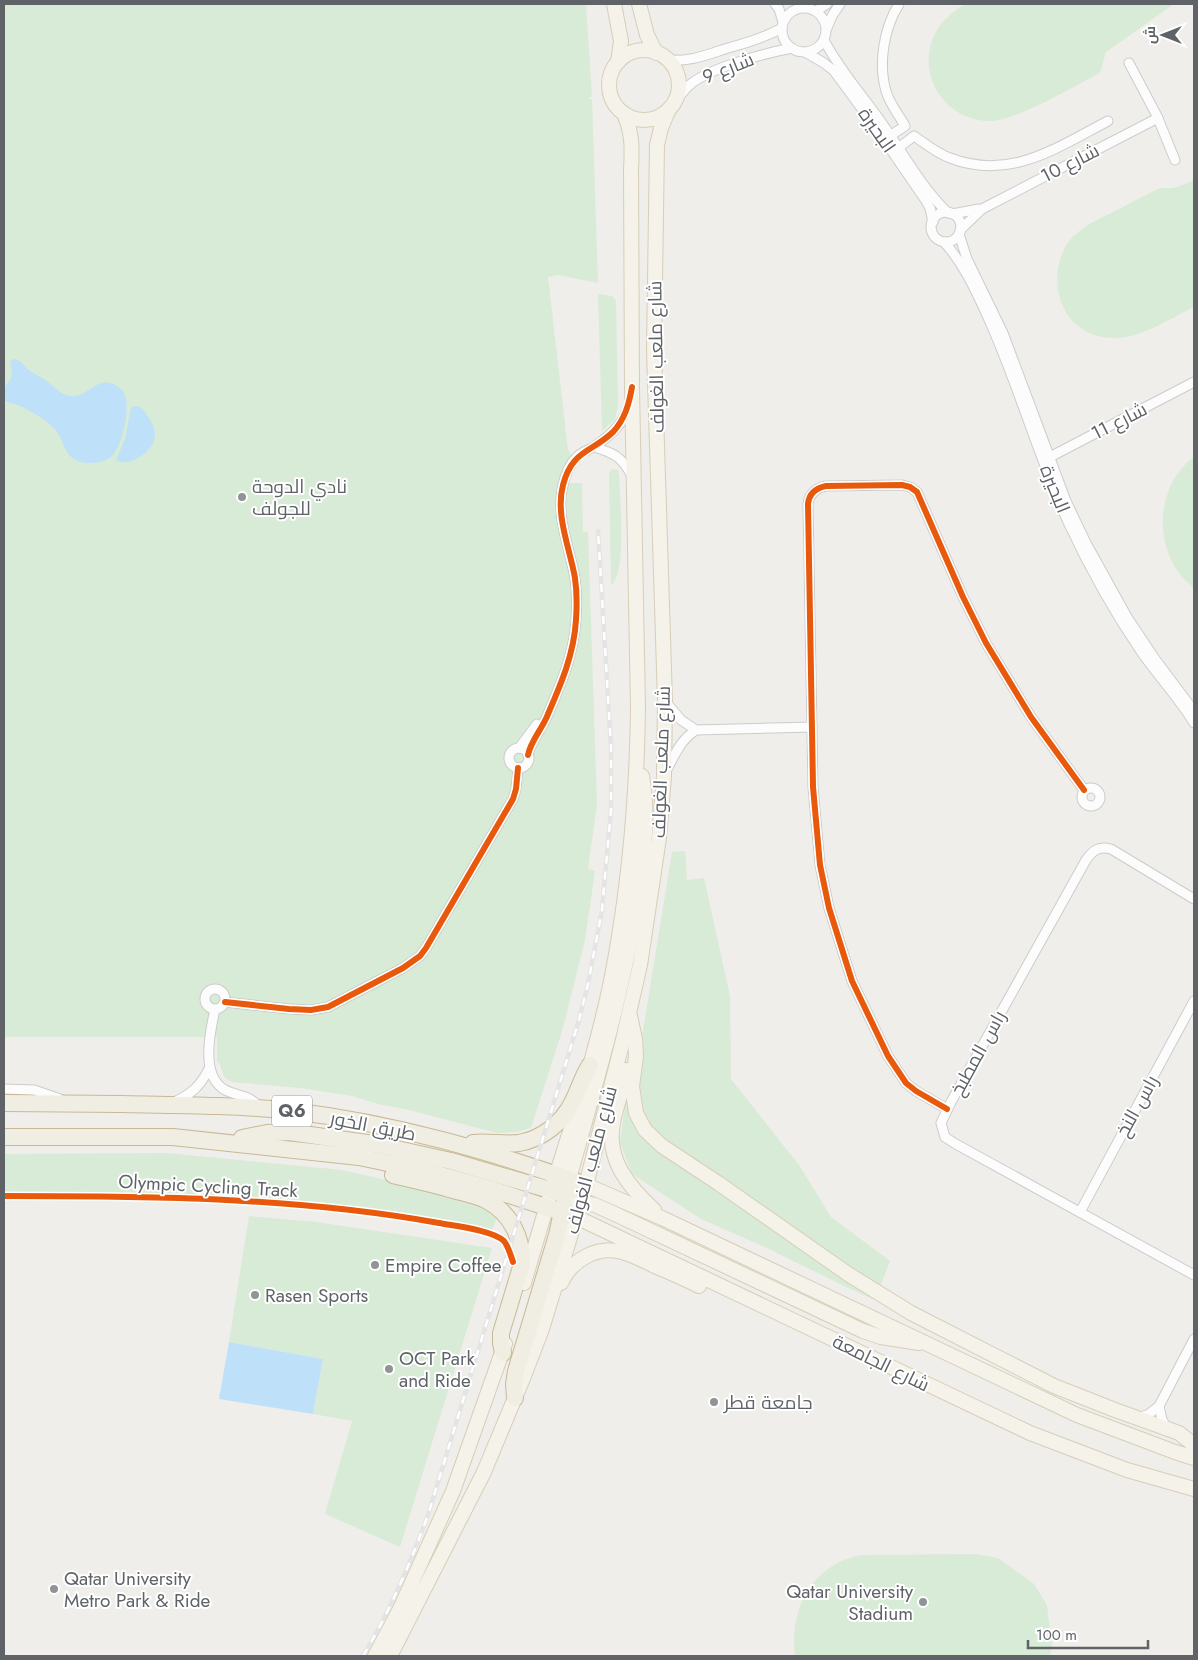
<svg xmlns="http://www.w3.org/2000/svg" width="1198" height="1660" viewBox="0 0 1198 1660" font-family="Jost,Cairo,sans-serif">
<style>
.green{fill:#d8ebd6}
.water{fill:#bfe0f9}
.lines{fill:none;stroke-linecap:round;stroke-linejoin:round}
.street-casing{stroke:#cbcccc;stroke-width:11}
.primary-casing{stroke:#d7ceb8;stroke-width:16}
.highway-casing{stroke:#c8b996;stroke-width:18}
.street{stroke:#fdfcfc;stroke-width:9}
.primary{stroke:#f4f2e9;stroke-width:14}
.highway{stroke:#f0ede3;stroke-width:16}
.rail-casing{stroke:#e4e4e4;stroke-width:4.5}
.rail{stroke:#fff;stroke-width:2.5;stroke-dasharray:8;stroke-linecap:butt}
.cycleway-casing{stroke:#fff;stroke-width:9}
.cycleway{stroke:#e8590c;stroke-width:6}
.poi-dot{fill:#919496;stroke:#fff;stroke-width:2}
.labels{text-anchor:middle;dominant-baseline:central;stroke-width:4;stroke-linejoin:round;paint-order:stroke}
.shield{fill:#fff;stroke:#8f9295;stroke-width:1}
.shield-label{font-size:18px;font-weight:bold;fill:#5f6368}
.street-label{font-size:19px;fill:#5f6368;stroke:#fff}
.poi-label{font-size:19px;fill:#5f6368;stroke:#fff;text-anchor:start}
</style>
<rect width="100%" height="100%" fill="#efeeea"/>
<g class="green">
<path d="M4,4H586L592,97H589V99H592L598,283L558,275L548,277L568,450L578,462L574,465L569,483H582L583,532H588L597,804L588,869L595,871L585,940L563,1028L531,1128L517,1132L497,1133L409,1110L378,1104L352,1096L300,1088L232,1082L224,1077L219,1062H217V1037H4Z"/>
<path d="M965,4H1174L1106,52L1100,73C1074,86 1015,122 988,121C945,120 916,75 934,36C940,22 953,11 965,4Z"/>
<path d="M1194,180V307C1169,319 1142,338 1114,338C1070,338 1048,296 1061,257C1064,250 1068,240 1075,235C1088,223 1105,216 1121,208C1133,202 1145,195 1158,189C1164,187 1171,189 1177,187C1183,185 1189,182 1194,180Z"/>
<path d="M598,294L612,296L616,301L618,405L615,419L602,431Z"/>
<path d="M1194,457V588C1153,558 1152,487 1194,457Z"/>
<path d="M612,469L618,470L619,476C620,496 627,575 611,585L609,474Z"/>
<path d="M685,851L687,880L704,878L730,996L731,1079L799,1165L831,1217L890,1261L875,1300L846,1287L769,1249L701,1219L632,1174L620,1142L625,1105L642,1037L672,852Z"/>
<path d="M167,1153L342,1170L457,1196L498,1214L491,1233L387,1212L246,1197L181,1194L4,1196V1154Z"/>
<path d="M249,1216L316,1222L492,1248L400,1547L325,1514L352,1421L313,1414L323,1359L229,1342Z"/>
<path d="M976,1554L998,1558L1034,1584L1047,1605L1052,1646L1050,1656H795C789,1608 812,1564 862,1555Z"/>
</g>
<g class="water">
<path d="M14,359C21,360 24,366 29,370C34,374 40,376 45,380C52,384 59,393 67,395C87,403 98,368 122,390C133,401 123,444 113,455C106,463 91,464 81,462C64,459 64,438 54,428C40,415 21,405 4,401V388L10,380L12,374L10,361Z"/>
<path d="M136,406C142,407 144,411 147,415C152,423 157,431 154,441C149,453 129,468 116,460L125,439L131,407Z"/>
<path d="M229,1342L323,1359L313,1414L219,1399Z"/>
</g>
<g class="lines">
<defs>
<g id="street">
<path d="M775,4L779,9L783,22"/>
<circle cx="804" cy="30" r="22"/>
<path d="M816,11L827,4"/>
<path d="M827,28L832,16L840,4"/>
<path d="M824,40C840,71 864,97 884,126C904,155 922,188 948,213"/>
<path d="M805,52L824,63L834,71L876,128L926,201L930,208L933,222"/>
<path d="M667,60C690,62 706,55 728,48C747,43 764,38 782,28"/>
<path d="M1129,63L1157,116L1175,160"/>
<path d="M674,103C680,96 685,88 692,83C713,67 766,53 792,48"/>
<path d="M887,138L905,126C899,115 889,103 886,91C878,63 884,28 899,4"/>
<path d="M893,152L914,136C926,144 936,153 950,158C1010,181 1056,148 1108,121"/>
<circle cx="946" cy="227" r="15"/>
<path d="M952,214L979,209"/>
<path d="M960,230L982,209L1158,118"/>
<path d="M959,234L967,259L1003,333L1066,501L1086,543L1127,617L1155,659L1194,711"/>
<path d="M944,242C963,263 974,287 986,313C1018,382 1037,455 1069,524C1090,569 1114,612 1142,653C1159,677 1179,698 1194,723"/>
<path d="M594,447C614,453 622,457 632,476"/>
<path d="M1046,459L1194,382"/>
<path d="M665,701L681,720L696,730L812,727"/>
<path d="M519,748L537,724"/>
<circle cx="519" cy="758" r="10"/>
<path d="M528,755C531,740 543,728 548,714C561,684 574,654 576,620C577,606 577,592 575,578C570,549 555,515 563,485C565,476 569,465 576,458C581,452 589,450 595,446C610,436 626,421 630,402"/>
<path d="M666,771C675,755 680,740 696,730"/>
<circle cx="1091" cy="797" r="9"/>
<path d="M1194,899L1111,849C1099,846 1093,850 1086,860L951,1102L941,1123L945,1137L954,1143L1194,1275"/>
<circle cx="215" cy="999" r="10"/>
<path d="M225,1002L289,1009L311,1010L328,1007L403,968L420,956L426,948L513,799L516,789L518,768"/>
<path d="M215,1009C210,1032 200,1076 225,1090C239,1097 247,1094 260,1107"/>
<path d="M4,1089L34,1090L60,1099"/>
<path d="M174,1102C192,1094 200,1086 209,1069"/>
<path d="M947,1109L916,1091L906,1083L888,1056L852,981L829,908L820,865L813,787L808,504C809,494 816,488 826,486L902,485L910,487L917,492L963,597L986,643L1031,717L1084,790"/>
<path d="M1080,1212L1194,1001"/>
<path d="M1159,1406L1162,1420L1167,1428"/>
<path d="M1139,1418L1149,1414L1159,1406L1194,1339"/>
</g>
<g id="primary">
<path d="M614,4L621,41L618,62"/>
<path d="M639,4L647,35L656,53"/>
<circle cx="644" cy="85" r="35"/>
<path d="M630,1016L635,1039L636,1057L632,1086L636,1113L645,1130L662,1146L718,1183L848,1274L911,1313L1054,1386L1115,1410L1179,1433L1194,1445"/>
<path d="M626,1070C624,1088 616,1105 613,1123C606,1160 629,1187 654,1210"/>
<path d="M586,1185L662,1218L1077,1415L1175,1452L1194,1458"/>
<path d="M568,1188L569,1179C595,1085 624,991 638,894C644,854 649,816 642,776"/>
<path d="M573,1201L595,1205L615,1214L863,1331L881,1337L919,1343"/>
<path d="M576,1217L1030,1433L1127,1470L1194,1489"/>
<path d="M524,1283C536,1242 548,1201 561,1160C582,1094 603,1028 615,960C630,876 637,793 638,708L632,387L631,171C632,150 633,134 624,114"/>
<path d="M561,1283C572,1259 599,1244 625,1253C636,1256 646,1262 657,1267C671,1273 685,1279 699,1286"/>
<path d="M375,1656L400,1609L453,1491L505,1344"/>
<path d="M390,1656L484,1472L524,1376L542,1329L586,1185L622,1044L640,965L659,838L664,776L665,701L654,350L657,145L661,128L669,109"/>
</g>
<g id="highway">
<path d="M4,1103C43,1103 82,1104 121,1104C178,1105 235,1105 292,1111C393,1123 490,1151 586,1185"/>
<path d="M4,1137H173L359,1157L426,1171L494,1190L576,1217"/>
<path d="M242,1138L267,1133L289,1132L374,1144L451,1161L557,1192H568L586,1185"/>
<path d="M473,1143C488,1141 504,1145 519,1143C542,1139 562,1123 572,1103C579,1090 582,1077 590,1065"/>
<path d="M393,1175C413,1180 433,1184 453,1190C464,1193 476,1195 486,1200C511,1213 524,1239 521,1267L501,1333V1343L503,1353"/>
<path d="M515,1398L514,1384L516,1371L557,1235L564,1203"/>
</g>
</defs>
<use href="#street" class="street-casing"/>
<use href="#primary" class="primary-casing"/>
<use href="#highway" class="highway-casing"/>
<use href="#street" class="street"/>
<use href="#primary" class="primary"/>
<use href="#highway" class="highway"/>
<defs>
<path id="rail" d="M363,1656C390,1611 410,1564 428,1515L579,1020L588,984L602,910L611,810V747L598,531"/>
</defs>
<use href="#rail" class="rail-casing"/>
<use href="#rail" class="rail"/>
<defs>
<g id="cycleway">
<path d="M528,755C531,740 543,728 548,714C561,684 574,654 576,620C577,606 577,592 575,578C570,549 555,515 563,485C572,450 591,453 613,432C625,419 629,404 632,387"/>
<path d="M225,1002L289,1009L311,1010L328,1007L403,968L420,956L426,948L513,799L516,789L518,768"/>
<path d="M947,1109L916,1091L906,1083L888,1056L852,981L829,908L820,865L813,787L808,504C809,494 816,488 826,486L902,485L910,487L917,492L963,597L986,643L1031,717L1084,790"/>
<path d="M4,1196C149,1196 295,1197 439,1223C455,1226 492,1230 504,1241C508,1246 511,1256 513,1262"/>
</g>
</defs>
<use href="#cycleway" class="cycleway-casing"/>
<use href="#cycleway" class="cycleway"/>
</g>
<g class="poi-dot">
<circle cx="242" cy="497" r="5"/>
<circle cx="375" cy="1265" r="5"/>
<circle cx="255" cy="1295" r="5"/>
<circle cx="389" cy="1369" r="5"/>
<circle cx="714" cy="1402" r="5"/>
<circle cx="54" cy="1589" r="5"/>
<circle cx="923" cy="1602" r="5"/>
</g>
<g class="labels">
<rect class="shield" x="272" y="1095.5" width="40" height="31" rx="4"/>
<g class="shield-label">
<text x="292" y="1111">Q6</text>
</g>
<g class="street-label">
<text transform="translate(728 68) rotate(-22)">شارع 9</text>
<text transform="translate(877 130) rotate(55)">البحيرة</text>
<text transform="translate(1070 163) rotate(-27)">شارع 10</text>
<text transform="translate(656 357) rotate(-91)">شارع ملعب الغولف</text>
<text transform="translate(1119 421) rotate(-27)">شارع 11</text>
<text transform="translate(1055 489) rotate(68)">البحيرة</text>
<text transform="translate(661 762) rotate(-88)">شارع ملعب الغولف</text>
<text transform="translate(978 1053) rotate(-61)">راس المطبخ</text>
<text transform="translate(1137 1106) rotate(-61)">راس النخ</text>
<text transform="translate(373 1126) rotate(11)">طريق الخور</text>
<text transform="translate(591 1160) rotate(-75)">شارع ملعب الغولف</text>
<text transform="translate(208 1186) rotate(3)">Olympic Cycling Track</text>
<text transform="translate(881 1363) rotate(26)">شارع الجامعة</text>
</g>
<g class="poi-label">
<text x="252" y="486">نادي الدوحة<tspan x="252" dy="22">للجولف</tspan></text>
<text x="385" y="1265">Empire Coffee</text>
<text x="265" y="1295">Rasen Sports</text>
<text x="399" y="1358">OCT Park<tspan x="399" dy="22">and Ride</tspan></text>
<text x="724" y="1402">جامعة قطر</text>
<text x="64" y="1578">Qatar University<tspan x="64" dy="22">Metro Park &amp; Ride</tspan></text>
<text x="913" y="1591" text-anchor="end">Qatar University<tspan x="913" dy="22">Stadium</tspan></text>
</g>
</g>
<rect width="1198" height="1660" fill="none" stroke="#5f6368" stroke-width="10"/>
<g transform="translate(1163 35) rotate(270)" stroke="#ffffff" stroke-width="4" paint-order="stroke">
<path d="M0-4L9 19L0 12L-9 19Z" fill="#5f6368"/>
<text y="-8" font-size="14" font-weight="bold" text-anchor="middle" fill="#5f6368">ش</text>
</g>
<path d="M1028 1640v8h120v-8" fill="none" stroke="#5f6368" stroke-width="2.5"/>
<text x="1036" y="1640" font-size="15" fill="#5f6368" stroke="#ffffff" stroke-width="4" paint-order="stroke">100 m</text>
</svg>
